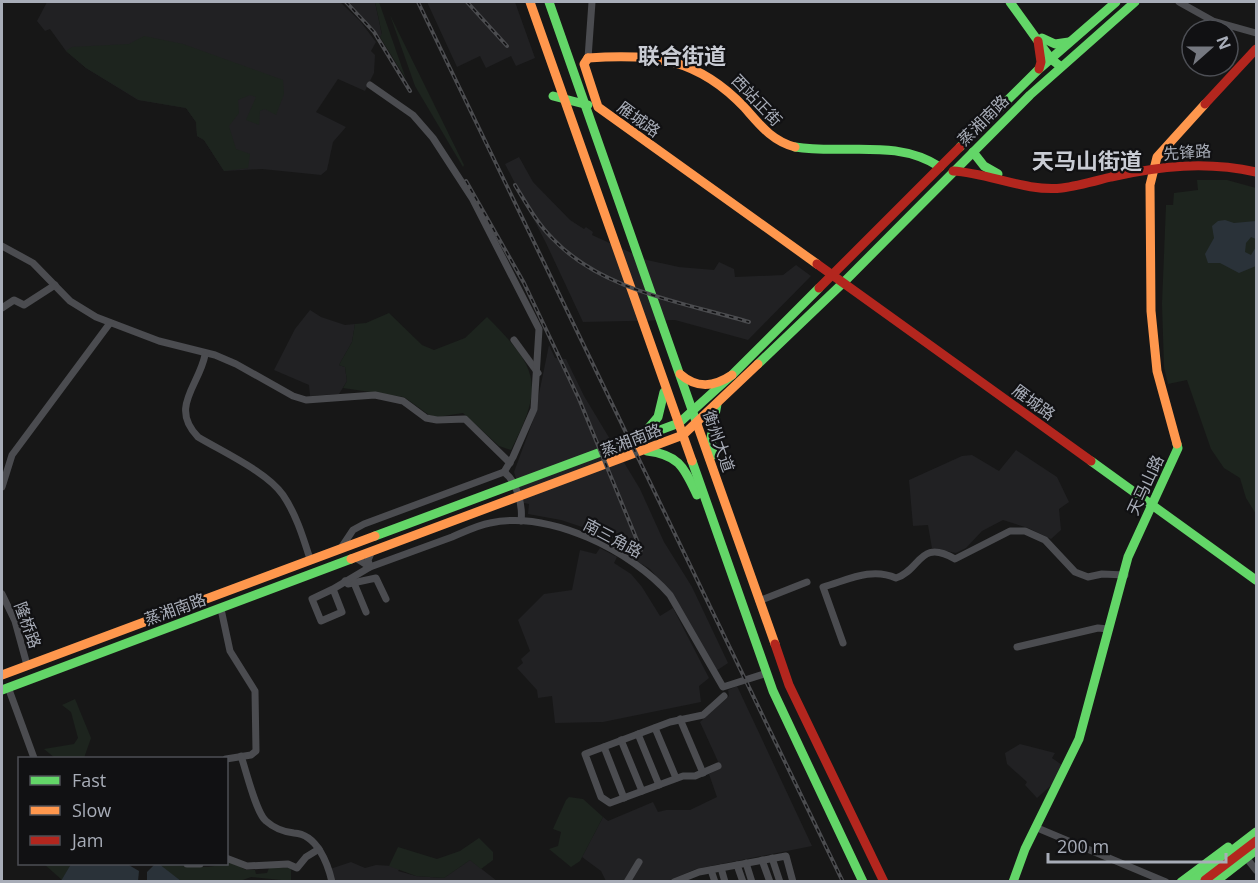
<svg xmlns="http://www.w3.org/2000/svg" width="1258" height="883" viewBox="0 0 1258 883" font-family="'Open Sans','Noto Sans SC',sans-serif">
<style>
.built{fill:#212123}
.green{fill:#1d241e}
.water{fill:#2a3239}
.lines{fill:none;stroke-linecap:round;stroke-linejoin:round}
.street{stroke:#4b4c50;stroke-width:7}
.fast{stroke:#63d668;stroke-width:9}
.slow{stroke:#ff974d;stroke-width:9}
.jam{stroke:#b3261e;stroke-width:9}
.rail-casing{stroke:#4b4c4f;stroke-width:4}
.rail{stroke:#111113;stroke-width:1.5;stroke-dasharray:4.5;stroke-linecap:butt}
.labels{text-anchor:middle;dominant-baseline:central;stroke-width:4.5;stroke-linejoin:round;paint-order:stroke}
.street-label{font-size:16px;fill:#a8adb8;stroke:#111113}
.district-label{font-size:22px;font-weight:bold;fill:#c9ccd4;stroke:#111113}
</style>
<rect width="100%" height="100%" fill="#171717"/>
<g class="built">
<path d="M47,2H340L360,21L376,42L371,51L375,55L374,73L365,91L338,79L316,112L346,127L333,142L327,170L321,175L262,169L224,171L204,140L197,136L196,122L186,108L138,100L86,68L66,51L50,29L45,31L37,21Z"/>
<path d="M349,2H375L382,35L380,37Z"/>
<path d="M427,2H515L535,58L516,66L511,56L486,68L480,56L457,67Z"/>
<path d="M519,157L533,182L570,220L584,229L586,227L593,232L592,235L647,260L679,267L714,270L719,262L734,269L735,277L783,275L796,265L811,276L748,340L675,320L583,322L546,243L505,164Z"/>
<path d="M310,310L321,317L345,325L355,324L352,342L339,365L345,367L347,381L339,394L310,396L309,385L274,370L295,329Z"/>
<path d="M549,345L555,358L566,359L584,396L640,489L664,542L692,587L728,663L719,669L715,671L670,592L650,569L625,554L623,544L619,545L615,538H601L588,529L561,520L528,514L529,504L524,503L514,472L534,418Z"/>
<path d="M1016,450L1057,477L1069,502L1059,509L1061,530L1051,539L1028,528L1003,520L982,531L966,548L956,553L932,548L928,525L913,526L909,480L962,456L972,455L999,471Z"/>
<path d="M600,548L617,557L614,563L631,574L642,587L660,616L673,608L709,678L699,686L701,702L603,722L555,723L552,696L538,698L537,690L517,668L523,663L521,659L530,651L518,620L544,594L572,590L580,550L596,554Z"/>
<path d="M737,686L812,846L696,869L668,881H606L601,871L582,857L603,817L608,821L653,802L658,812L666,810H690L717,797L709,774L721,768L700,722L729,696L728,690Z"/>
<path d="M1020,744L1055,753L1052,758L1062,765L1055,782L1037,798L1025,785L1027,782L1007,764L1005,753Z"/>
<path d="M470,860L497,881H333L330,869L351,862L365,868L376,865L393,866L400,868L398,871L416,876L444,878Z"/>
</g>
<g class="green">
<path d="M375,2H379L406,79L380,37L382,34Z"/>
<path d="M390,15L464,165L463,167L415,86Z"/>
<path d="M144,36L183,44L283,80L284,94L276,115L265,109L260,111L259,125L246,120L256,97L250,95L238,100L239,113L229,126L236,149L250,154L248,168L224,171L204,140L197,136L196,122L186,108L139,100L86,68L66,51L72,47L129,44Z"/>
<path d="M1197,180H1227L1256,188V514L1246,498L1240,478L1224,468L1211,449L1187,380L1168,384L1164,367L1162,304L1166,205H1173L1174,193L1198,190Z"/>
<path d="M389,313L422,345L434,350L465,338L487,317C538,368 545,384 511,450L499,446L463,413L437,417L429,415L404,397L343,388L347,381L345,367L339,365L352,342L355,324L366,323Z"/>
<path d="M75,699L91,738L84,758H55L44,749L74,744L78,738L71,712L62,705Z"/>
<path d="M569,797L583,799L603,817L580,861L571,867L549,849L558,846L561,832L553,829L566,800Z"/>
<path d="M479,838L493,852V860L481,869L470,860L444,878L416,876L389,866L398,847L437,859L460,851Z"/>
<path d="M227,860L246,870H255L256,874L267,873L269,868H291V881L251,877L240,881H181L156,864L208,867L226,864Z"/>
<path d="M44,864H71L62,880Z"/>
</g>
<g class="water">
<path d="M1225,220L1234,223L1256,221V239L1251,237L1246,243L1245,252L1251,255L1256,247V266L1239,273L1220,263H1208L1205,254L1214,238L1212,226L1218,221Z"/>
<path d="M71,864H127L139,871L138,881H61Z"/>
<path d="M155,864H159L181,881H147V872Z"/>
</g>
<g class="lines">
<g class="street">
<path d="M1179,2L1213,21L1256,33"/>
<path d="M588,58L592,2"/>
<path d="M2,246L33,263L70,301L96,317L159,341L215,355L236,364L293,396L306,400L375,395L403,401L426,418L437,420L465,419L510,463"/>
<path d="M2,308L14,300L24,305L55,285"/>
<path d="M514,340L538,373"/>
<path d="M205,355C199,386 169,407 198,437C223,452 267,472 283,495C296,514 303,537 310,559"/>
<path d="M504,472C517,481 523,506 521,521"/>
<path d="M2,487L12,455L110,323"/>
<path d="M341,548L353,530L364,524L504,472L513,457L534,409L539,329L472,198L433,138L413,115L370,85"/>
<path d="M356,558L370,567C397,557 425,547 452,537C464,532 478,525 490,523C550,510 632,551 670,595L723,687L767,673"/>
<path d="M345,581L348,584L376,578L386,599"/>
<path d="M354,583L366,612"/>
<path d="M333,589L312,599L321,621L342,612L333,589L370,567L368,560L371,553"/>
<path d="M2,594L15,621L27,665"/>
<path d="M759,601L807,582"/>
<path d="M221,609L230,651L255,691L256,751L251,755L226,759"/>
<path d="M843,643L823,587C848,580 871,567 896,578C921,570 919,538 955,559L1010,531H1025L1045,540L1075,572L1088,577L1102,574L1125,575"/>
<path d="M1017,647L1098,628L1108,629"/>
<path d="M8,687L34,758"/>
<path d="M680,719L703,773"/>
<path d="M655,728L676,778"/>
<path d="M638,734L659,785"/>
<path d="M621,740L642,791"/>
<path d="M604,747L624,798"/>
<path d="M241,756C246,770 256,813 266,821C275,829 284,832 294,833C317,834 328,864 332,882"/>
<path d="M718,766L695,776H683L610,803L601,797L585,754L670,722L703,715L724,696"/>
<path d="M1035,827L1166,882"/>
<path d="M1245,856L1256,870"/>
<path d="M226,858L247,866L288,864L297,868L306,857L319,849"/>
<path d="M772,858L780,882"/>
<path d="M762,860L770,882"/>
<path d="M746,863L752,882"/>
<path d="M187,864H200"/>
<path d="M737,865L743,882"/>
<path d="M721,868L725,882"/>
<path d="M711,870L715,882"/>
<path d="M627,882L639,862"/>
<path d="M674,882L699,872L786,856L793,882"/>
</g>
<g class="fast">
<path d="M549,2L697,424"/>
<path d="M1010,2L1051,59L1060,66"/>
<path d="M1042,38L1055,44L1069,42"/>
<path d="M553,96L588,105"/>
<path d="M795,147C844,155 896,138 940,167"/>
<path d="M960,147L1039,69L1116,2"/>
<path d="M973,152L984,166L998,174"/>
<path d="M758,364L845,281L1030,95L1135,2"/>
<path d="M641,437L658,417L664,392"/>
<path d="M647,451C680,455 684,468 697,495"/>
<path d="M713,455L711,438L717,404"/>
<path d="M692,461L773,691L863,882"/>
<path d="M1091,461L1256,580"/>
<path d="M375,536L679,423L732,375L819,288"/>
<path d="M2,690L351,559"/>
<path d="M1013,882L1025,849L1079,739L1128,557L1178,448L1177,444"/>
<path d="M1181,882L1228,847"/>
<path d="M1191,882L1256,832"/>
<path d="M1215,882L1256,850"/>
</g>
<g class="slow">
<path d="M530,2L692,461"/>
<path d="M588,58L584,64L598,107L817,264"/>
<path d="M588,58C653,53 698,58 745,108C760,125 772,141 795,147"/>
<path d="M680,374C697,389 714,387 732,375"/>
<path d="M697,424L775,644"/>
<path d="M1177,444L1157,371L1151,311L1150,185L1157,157L1205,104"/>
<path d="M351,559L683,435L758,364"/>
<path d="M2,675L375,536"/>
</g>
<g class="jam">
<path d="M1038,41L1041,62L1039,69"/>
<path d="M1205,104L1256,49"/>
<path d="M953,171C989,173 1026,192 1062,188C1078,186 1095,181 1111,177C1160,166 1206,161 1256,172"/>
<path d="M817,264L1091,461"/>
<path d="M819,288L960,147"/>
<path d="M775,644L789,685L884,882"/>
<path d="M1205,880L1256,841"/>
</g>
<defs>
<g id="rail">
<path d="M346,2L374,32L410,91"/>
<path d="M418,2L843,882"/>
<path d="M467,2L507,46"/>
<path d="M466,181L524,283L579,399L641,550"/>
<path d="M515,185C526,203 537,223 552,238C602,291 682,302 749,322"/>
</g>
</defs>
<use href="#rail" class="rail-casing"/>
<use href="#rail" class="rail"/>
</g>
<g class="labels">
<g class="street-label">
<text transform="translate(757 100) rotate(46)">西站正街</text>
<text transform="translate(639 119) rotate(36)">雁城路</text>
<text transform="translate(983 120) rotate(-45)">蒸湘南路</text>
<text transform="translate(1187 152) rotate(-4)">先锋路</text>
<text transform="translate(1034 402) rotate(36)">雁城路</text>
<text transform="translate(631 440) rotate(-21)">蒸湘南路</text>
<text transform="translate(719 441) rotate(71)">衡州大道</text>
<text transform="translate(1145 485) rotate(-65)">天马山路</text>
<text transform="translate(613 538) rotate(28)">南三角路</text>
<text transform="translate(175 609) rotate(-20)">蒸湘南路</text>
<text transform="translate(28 625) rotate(70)">隆桥路</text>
</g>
<g class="district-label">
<text x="682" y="55">联合街道</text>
<text x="1087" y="160">天马山街道</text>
</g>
</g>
<rect width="1258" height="883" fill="none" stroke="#a8adb8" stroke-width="6"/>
<rect x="18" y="757" width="210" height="108" fill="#111113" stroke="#4d4f55" stroke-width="1.5"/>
<rect x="30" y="776" width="30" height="9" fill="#63d668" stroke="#4d4f55" stroke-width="1.5"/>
<text x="72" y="787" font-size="18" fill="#a8adb8">Fast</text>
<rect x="30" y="806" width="30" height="9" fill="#ff974d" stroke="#4d4f55" stroke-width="1.5"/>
<text x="72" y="817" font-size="18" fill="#a8adb8">Slow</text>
<rect x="30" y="836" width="30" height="9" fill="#b3261e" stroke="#4d4f55" stroke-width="1.5"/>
<text x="72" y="847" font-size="18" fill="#a8adb8">Jam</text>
<g transform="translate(1210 48) rotate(69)"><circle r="28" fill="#111113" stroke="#4d4f55" stroke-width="1.5"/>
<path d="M0-4.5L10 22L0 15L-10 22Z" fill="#757880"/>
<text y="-9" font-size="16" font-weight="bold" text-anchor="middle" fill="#a8adb8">N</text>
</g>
<path d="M1048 853v9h178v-9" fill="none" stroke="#a8adb8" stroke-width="3"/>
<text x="1057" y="853" font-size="18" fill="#a8adb8" stroke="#111113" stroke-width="4.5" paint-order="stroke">200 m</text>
</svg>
